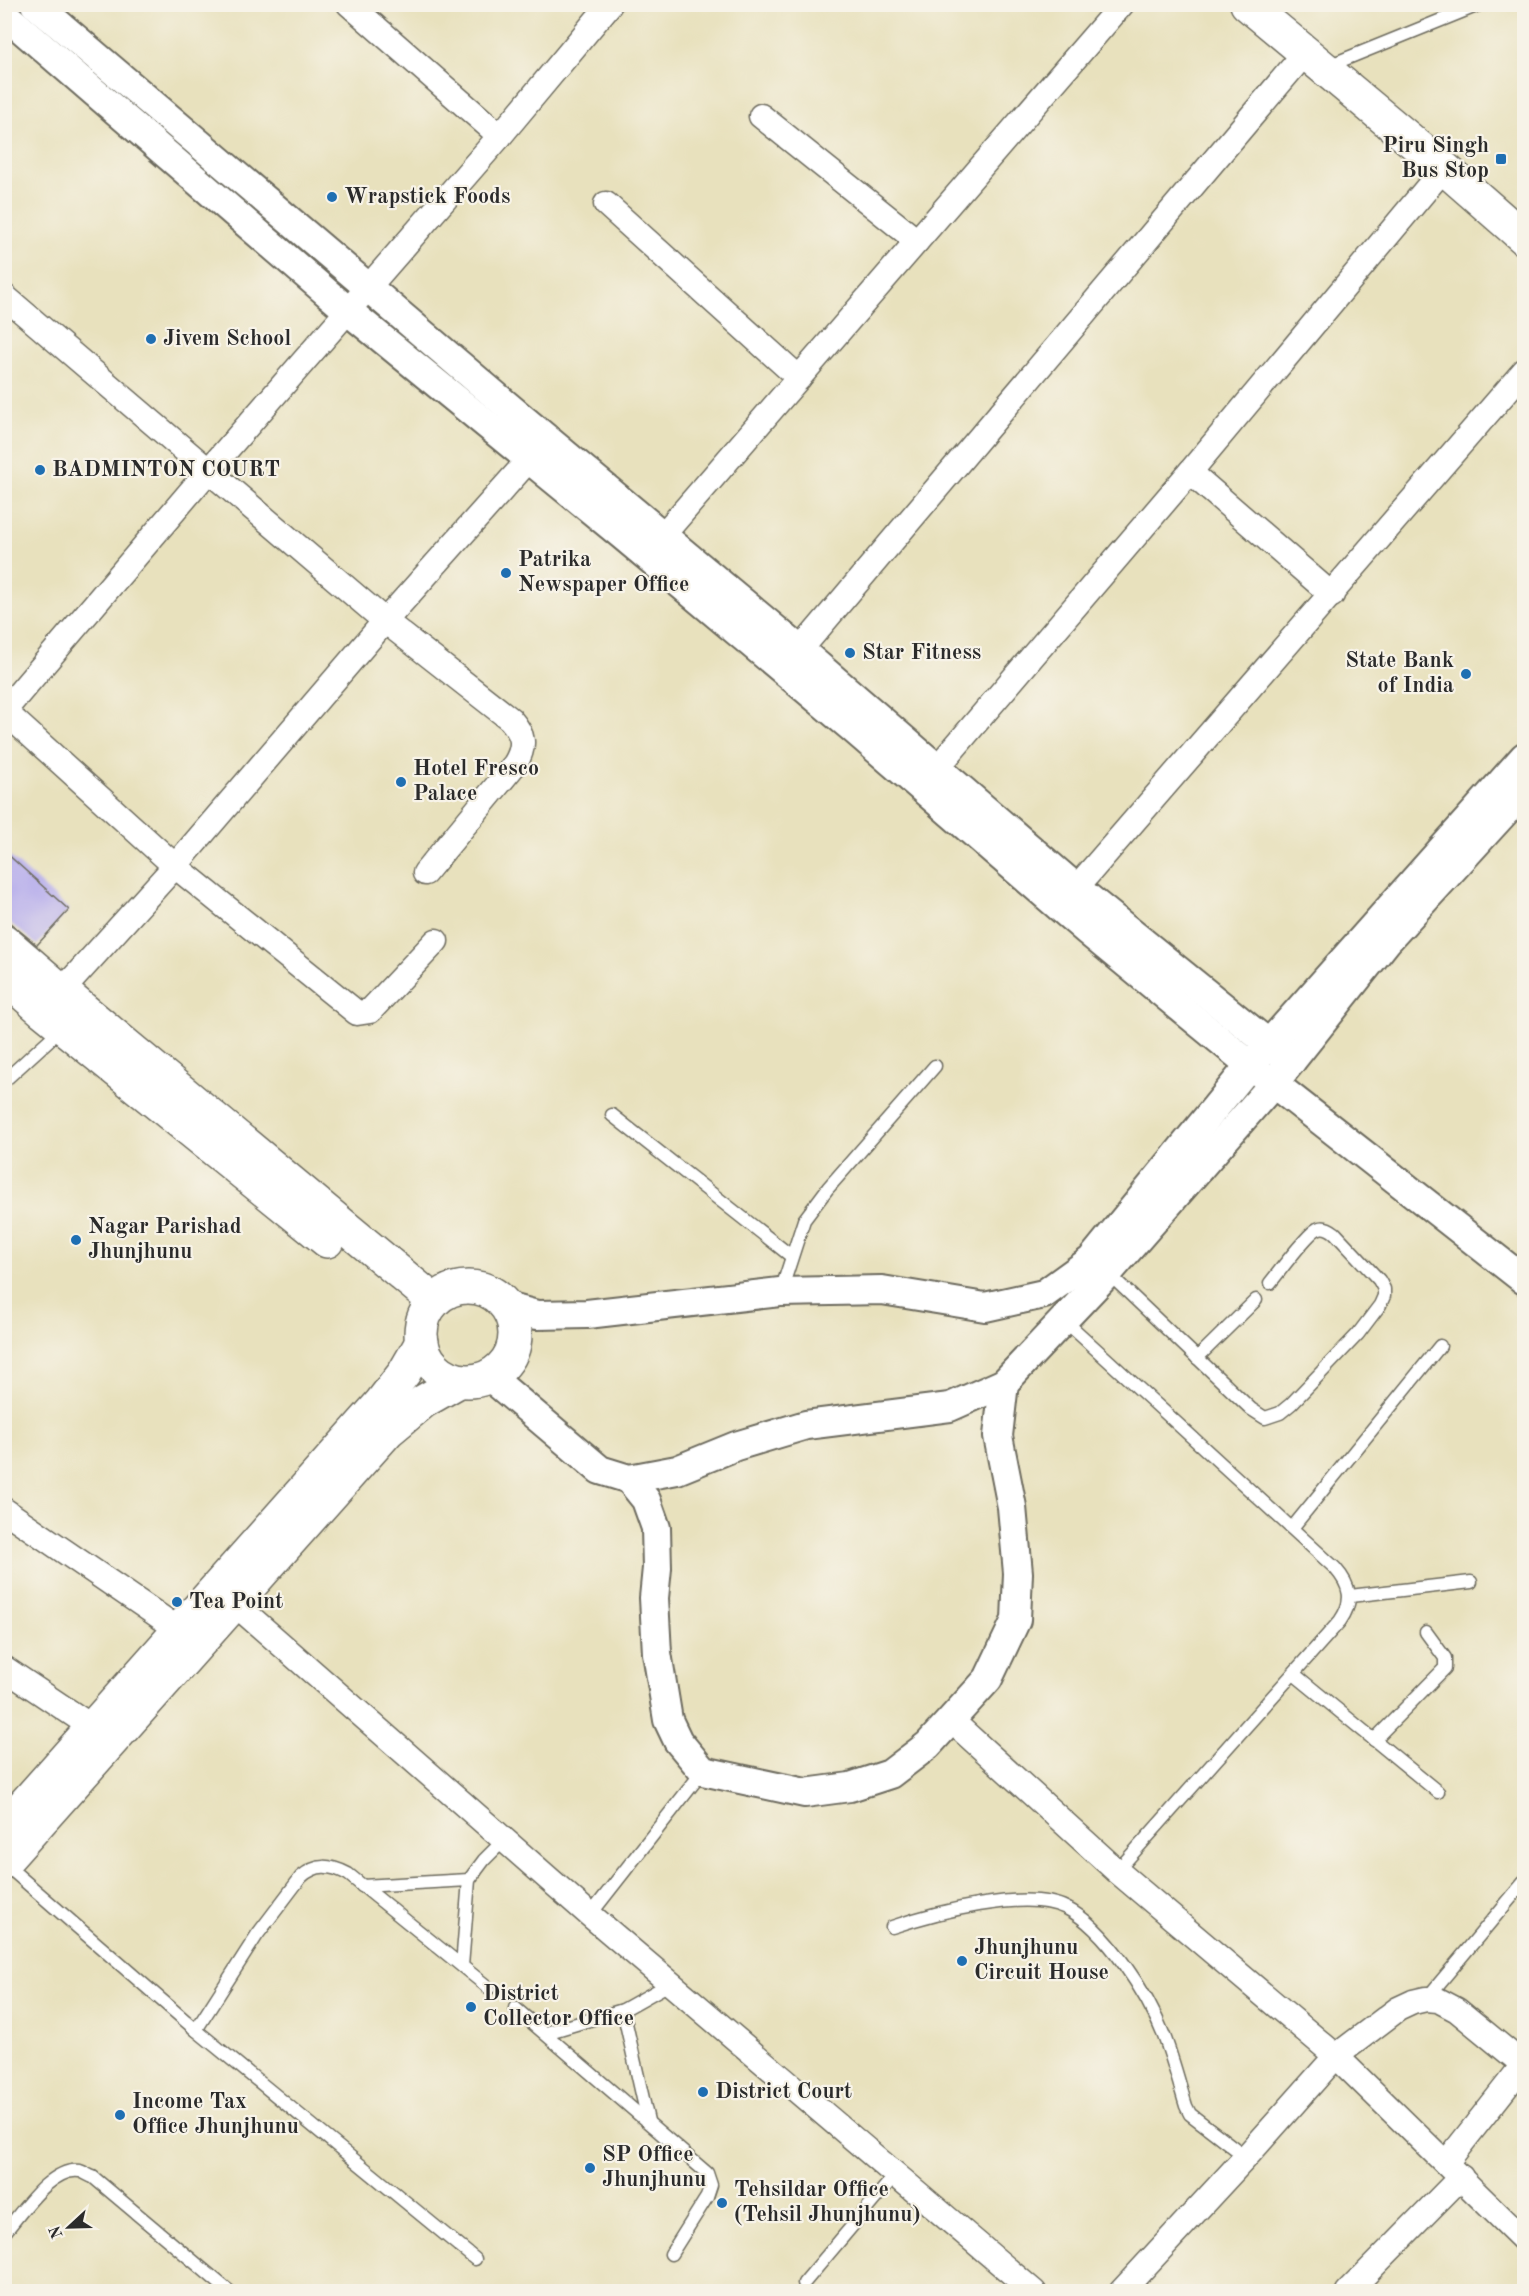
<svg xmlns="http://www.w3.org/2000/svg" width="1529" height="2296" viewBox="0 0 1529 2296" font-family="'Old Standard TT',serif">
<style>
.building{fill:#aea4ec}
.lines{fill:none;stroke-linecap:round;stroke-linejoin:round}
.service-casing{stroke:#6d6b5e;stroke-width:15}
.minor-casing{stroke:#6d6b5e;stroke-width:27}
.tertiary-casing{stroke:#6d6b5e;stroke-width:32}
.primary-casing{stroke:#6d6b5e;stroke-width:36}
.trunk-casing{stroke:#6d6b5e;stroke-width:36}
.service{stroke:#fff;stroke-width:12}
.minor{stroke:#fff;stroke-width:24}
.tertiary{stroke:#fff;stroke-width:28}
.primary{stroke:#fff;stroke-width:33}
.trunk{stroke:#fff;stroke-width:33}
.poi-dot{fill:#1f6fb2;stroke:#f7f3e8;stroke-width:2}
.labels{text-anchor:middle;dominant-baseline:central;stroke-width:4.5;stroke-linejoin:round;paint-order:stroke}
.poi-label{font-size:22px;font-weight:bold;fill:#2b2b2b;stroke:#f7f3e8;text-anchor:start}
</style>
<rect width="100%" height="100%" fill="#f7f3e8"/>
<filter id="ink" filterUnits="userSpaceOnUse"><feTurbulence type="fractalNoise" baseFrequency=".0167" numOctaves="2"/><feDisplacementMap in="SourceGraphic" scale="12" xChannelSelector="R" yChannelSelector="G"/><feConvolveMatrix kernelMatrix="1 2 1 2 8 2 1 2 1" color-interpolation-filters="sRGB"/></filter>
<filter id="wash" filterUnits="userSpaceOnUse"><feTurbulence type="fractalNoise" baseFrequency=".008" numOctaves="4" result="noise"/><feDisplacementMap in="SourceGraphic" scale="24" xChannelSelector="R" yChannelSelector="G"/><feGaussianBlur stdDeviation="1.35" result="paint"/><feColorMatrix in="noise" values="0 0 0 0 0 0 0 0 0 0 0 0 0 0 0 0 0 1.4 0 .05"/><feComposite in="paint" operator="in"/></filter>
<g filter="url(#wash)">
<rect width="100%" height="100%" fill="#e8e1bd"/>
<g id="blocks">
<path class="building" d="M4,851L69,910L37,945L4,918Z"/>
</g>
</g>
<g filter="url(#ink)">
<use href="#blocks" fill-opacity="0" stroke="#6d6b5e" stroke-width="1.5"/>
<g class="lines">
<defs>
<g id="service">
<path d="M1328,66L1481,4"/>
<path d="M4,1081L61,1029"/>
<path d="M612,1115L791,1256"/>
<path d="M1108,1273L1251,1409L1265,1418L1280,1413L1291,1404L1358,1334L1380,1305L1384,1296V1289L1379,1280L1335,1233C1330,1229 1324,1225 1317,1229C1307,1234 1279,1272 1270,1283"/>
<path d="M781,1291L804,1220L828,1188L935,1066"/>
<path d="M1064,1320L1335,1568C1351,1586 1354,1601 1340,1621L1117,1871"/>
<path d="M1197,1358L1256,1300"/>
<path d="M1292,1528L1440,1346"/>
<path d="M1350,1596L1471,1582"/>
<path d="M1294,1674L1438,1792"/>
<path d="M1374,1740L1445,1668V1658L1426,1632"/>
<path d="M5,1864L196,2030L475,2259"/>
<path d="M362,1886L469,1880"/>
<path d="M590,1915L703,1771"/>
<path d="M892,1927C933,1913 1027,1888 1066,1908C1106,1928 1148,1995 1164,2036C1173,2059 1179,2083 1186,2106L1190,2114L1246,2157"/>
<path d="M462,1966L469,1880L484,1860L504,1840"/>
<path d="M1427,1998L1524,1882"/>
<path d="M515,2008L707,2173L711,2185L707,2197L671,2254"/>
<path d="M623,2010L648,2121"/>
<path d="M196,2030L257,1935L301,1877C317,1863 330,1865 348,1874L489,1988"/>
<path d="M546,2033L623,2010L671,1983"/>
<path d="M4,2233C21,2214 51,2166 80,2171C84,2172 89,2176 93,2177L230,2292"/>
<path d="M804,2283L896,2174"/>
</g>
<g id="minor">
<path d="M349,4L500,136"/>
<path d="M761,116L917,241"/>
<path d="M606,204L799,378"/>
<path d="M4,296L385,621L510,719C524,735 526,745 515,764L425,873"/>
<path d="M1190,472L1332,595"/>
<path d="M663,535L1122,4"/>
<path d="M800,650L1305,53"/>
<path d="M4,711L209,470L500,136L610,4"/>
<path d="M4,711L175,866L357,1013L370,1011L436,941"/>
<path d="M937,768L1190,472L1444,168"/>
<path d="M1076,888L1524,371"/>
<path d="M51,1003L175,866L385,621L541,446"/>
<path d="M4,1510L178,1629"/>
<path d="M235,1604L590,1915L1034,2292"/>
<path d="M4,1668L92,1727"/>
<path d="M952,1721L1117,1871L1336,2056L1524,2240"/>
<path d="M1446,2163L1524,2064"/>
<path d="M1121,2292L1246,2157L1336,2056L1398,2009L1413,2002L1426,1999L1438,2000L1457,2010L1524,2065"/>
<path d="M1348,2292L1461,2177"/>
</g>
<g id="tertiary">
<path d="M35,4L517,414L800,650L1076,888L1291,1062"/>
<path d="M4,14L347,310L623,536L851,727L1086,930L1250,1065L1524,1280"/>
<path d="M507,1307L537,1315L587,1314L780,1292L882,1290L985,1307L1044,1294L1091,1260L1250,1065L1524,757"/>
<path d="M490,1377L600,1470L629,1479L677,1470L736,1446L806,1425L950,1407L1004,1383L1108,1273L1274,1083L1387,941L1524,791"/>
<path d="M629,1479L646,1500L656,1528L657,1568L654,1598L657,1653L668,1720L678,1741L703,1771L805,1793L850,1787L890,1774L928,1745L988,1679L1016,1620L1018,1573L1012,1507L998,1436L1004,1383"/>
</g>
<path id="primary" d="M1247,4L1444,168L1524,238"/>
<g id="trunk">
<path d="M4,941L84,1010L434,1301"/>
<path d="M4,977L43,1011L327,1241"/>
<circle cx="468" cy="1334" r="47"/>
<path d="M4,1827L380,1404L404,1373L422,1342"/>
<path d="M4,1862L388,1431L424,1401L459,1381"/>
</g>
</defs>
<use href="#service" class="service-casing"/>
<use href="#minor" class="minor-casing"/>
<use href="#tertiary" class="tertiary-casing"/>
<use href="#primary" class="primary-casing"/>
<use href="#trunk" class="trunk-casing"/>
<use href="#service" class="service"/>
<use href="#minor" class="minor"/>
<use href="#tertiary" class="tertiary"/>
<use href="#primary" class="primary"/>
<use href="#trunk" class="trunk"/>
</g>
</g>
<g class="poi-dot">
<rect x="1495" y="153" width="12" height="12" rx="3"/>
<circle cx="332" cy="197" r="6"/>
<circle cx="151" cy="339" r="6"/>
<circle cx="40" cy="470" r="6"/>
<circle cx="506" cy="573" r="6"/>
<circle cx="850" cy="653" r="6"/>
<circle cx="1466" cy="674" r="6"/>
<circle cx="401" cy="782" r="6"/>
<circle cx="76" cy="1240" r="6"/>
<circle cx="177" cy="1602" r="6"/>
<circle cx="962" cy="1961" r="6"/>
<circle cx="471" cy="2007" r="6"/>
<circle cx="703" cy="2092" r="6"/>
<circle cx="120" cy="2115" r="6"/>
<circle cx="590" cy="2168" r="6"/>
<circle cx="722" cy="2203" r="6"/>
</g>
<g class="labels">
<g class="poi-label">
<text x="1489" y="146" text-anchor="end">Piru Singh<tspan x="1489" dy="25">Bus Stop</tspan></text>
<text x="344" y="197">Wrapstick Foods</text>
<text x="163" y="339">Jivem School</text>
<text x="52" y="470">BADMINTON COURT</text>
<text x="518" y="560">Patrika<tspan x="518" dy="25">Newspaper Office</tspan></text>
<text x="862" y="653">Star Fitness</text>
<text x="1454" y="661" text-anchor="end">State Bank<tspan x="1454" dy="25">of India</tspan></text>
<text x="413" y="769">Hotel Fresco<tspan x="413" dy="25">Palace</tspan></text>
<text x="88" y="1227">Nagar Parishad<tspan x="88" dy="25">Jhunjhunu</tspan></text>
<text x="189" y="1602">Tea Point</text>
<text x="974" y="1948">Jhunjhunu<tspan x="974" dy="25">Circuit House</tspan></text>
<text x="483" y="1994">District<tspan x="483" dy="25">Collector Office</tspan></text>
<text x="715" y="2092">District Court</text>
<text x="132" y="2102">Income Tax<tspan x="132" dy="25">Office Jhunjhunu</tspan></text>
<text x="602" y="2155">SP Office<tspan x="602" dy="25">Jhunjhunu</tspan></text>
<text x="734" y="2190">Tehsildar Office<tspan x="734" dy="25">(Tehsil Jhunjhunu)</tspan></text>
</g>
</g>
<rect width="1529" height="2296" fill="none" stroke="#f7f3e8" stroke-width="24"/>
<g transform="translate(69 2227) rotate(248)" stroke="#f7f3e8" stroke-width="4.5" paint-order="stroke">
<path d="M0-4.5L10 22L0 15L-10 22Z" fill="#2b2b2b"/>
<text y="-9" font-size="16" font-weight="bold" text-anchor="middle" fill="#2b2b2b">N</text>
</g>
</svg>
